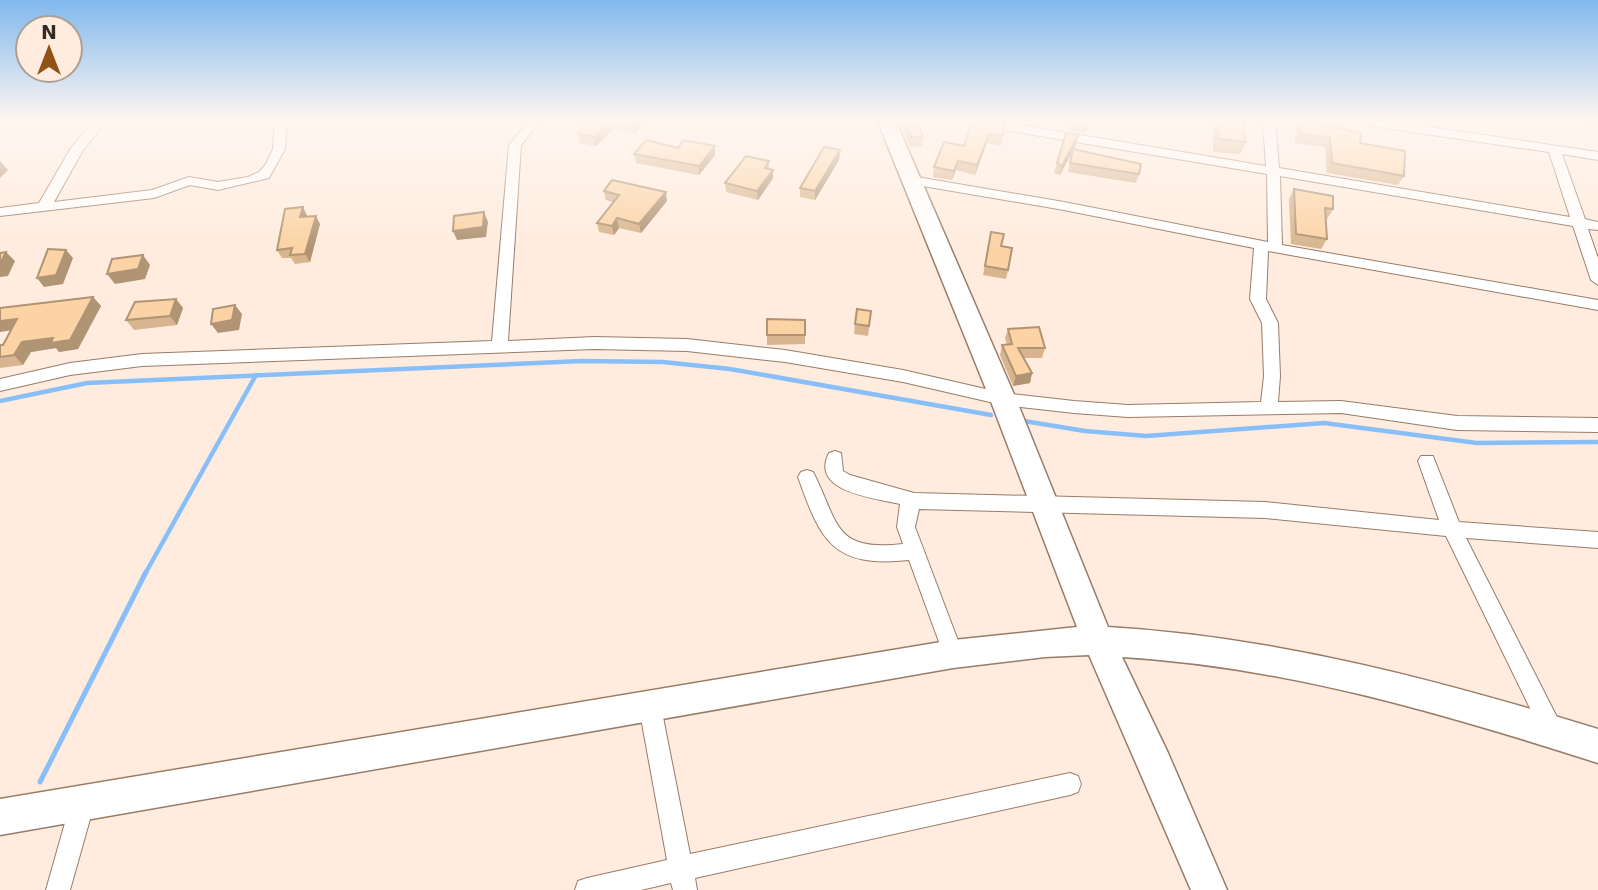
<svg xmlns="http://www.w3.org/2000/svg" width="1598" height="890" viewBox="0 0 1598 890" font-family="'DejaVu Sans',sans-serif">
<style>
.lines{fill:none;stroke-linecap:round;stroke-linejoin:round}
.stream-far1{stroke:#88bff8;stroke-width:4.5}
.stream{stroke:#88bff8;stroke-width:5}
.street-casing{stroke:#987c67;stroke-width:2}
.secondary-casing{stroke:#987c67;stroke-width:3}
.street{fill:#fff;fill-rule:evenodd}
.secondary{fill:#fff;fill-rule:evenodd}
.wall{fill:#d8b58e}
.shaded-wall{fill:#b09474}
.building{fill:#fbd3a5;stroke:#b09474;stroke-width:2}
</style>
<rect width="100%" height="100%" fill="#ffecde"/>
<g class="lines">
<g class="stream-far1">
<path d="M0,401L87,383L582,361L663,362L730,369L991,415"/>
<path d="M1024,421L1085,431L1146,436L1324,423L1477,443L1598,442"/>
<path d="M145,574L256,375"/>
</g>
<path class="stream" d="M40,782L146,572"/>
<defs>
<g id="street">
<path d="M93,122H106L83,150L54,202L152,190L189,177L218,182L248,177L259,172L266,164L273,149L275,122H287L285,149L269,178L218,190L190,185L154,198L0,216V208L39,203L71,148Z"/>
<path d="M528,122H540L521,145L508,341L594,337L687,339L785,350L903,370L1003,393L1074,401L1128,405L1261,402L1264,376L1262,323L1250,299L1254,248L1064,210L911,184L904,180L911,176L1064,202L1268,242L1267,174L980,126L974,122H1002L1266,166L1263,122H1275L1279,168L1570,217L1549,152L1371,126L1365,122H1395L1598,152V160L1562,154L1585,219L1598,222V230L1588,229L1598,258V285L1591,280L1573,226L1280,176L1282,245L1598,300V310L1268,251L1266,299L1278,323L1280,376L1278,402L1341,401L1457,416L1598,418V432L1457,430L1341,413L1128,417L1074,413L1003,405L903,382L785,362L687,351L594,349L142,366L70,375L0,391V379L70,363L142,354L492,341L509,145Z"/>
<path d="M835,451L841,453L843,471L850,475L914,493L1265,502L1439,520L1418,461L1421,456H1433L1459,522L1598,532V548L1466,538L1564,731L1561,739L1553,742L1545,739L1446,536L1265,518L919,509L915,527L963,654L960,661L953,664L946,661L909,560C833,568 821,542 798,477L801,472L807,470L813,472C839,522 832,552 903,544L897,527L900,504C875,498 809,492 829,453Z"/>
<path d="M650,697L658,700L661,707L690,854L1070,773L1078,776L1081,784L1078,792L1070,795L695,878L697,890H673L671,883L641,890H575L578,881L587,878L667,860L639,707L642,700Z"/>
<path d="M82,793L90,797L94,805L70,890H46L70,805L74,797Z"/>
</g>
<path id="secondary" d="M878,122H896L1016,399L1108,627C1277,637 1437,680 1598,729V763C1442,713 1286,667 1122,657L1168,753L1227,890H1191L1089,655L1045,657L953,668L0,835V799L953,640L1077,627L990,399Z"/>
</defs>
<use href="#street" class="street-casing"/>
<use href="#secondary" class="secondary-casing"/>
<use href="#street" class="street"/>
<use href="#secondary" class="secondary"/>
</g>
<g class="wall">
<path d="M586,122H645L634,134L613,129L596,146L580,143L578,134Z"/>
<path d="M902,122H918L923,137L922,146L910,147L901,127Z"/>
<path d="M1069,122H1090L1087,130L1082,133L1067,130Z"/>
<path d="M1214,122H1245L1243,129L1246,142L1240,154L1213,152V126Z"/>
<path d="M1296,122H1313L1360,143L1404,176L1398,185L1327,173L1325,147L1295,143Z"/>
<path d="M1565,122H1598V127L1566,122Z"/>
<path d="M1006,123L1001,146L987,143L975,175L956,170L952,180L933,177L934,167L964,146Z"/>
<path d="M1066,133L1076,145L1074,149L1139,174L1136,183L1068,172L1072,152L1060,175L1054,173Z"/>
<path d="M678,148L715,155L699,175L636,163L634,154Z"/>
<path d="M840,150L839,160L815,200L800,197V188Z"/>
<path d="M769,161V169L773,178L758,200L726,192L725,183Z"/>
<path d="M1294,189L1333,209L1327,219L1326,218L1327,239L1321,249L1291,244L1289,199Z"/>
<path d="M604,191L667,201L641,233L619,228L614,235L599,232L597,223L613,202L606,200Z"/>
<path d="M303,207L307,216L320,224L310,262L295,264L291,258H282L277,250Z"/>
<path d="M991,232L1002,246L1008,270L1006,279L983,275Z"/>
<path d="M93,297L101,306L78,349L59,352L56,348L31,352L23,365L0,368V345H3Z"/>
<path d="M176,299L183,308L177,325L134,330L126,320Z"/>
<path d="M871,311L868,336L854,334L855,324Z"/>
<path d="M767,319L805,320V344L767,345Z"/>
<path d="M1008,329L1045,348L1042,358H1023L1032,373L1030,383L1013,386L1000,355L1002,345H1007L1005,338Z"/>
</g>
<g class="shaded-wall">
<path d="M609,122H612L613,129L596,146L594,137Z"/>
<path d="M635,122H645L634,134L633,125Z"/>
<path d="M1088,122H1090L1087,130L1082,133L1085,123Z"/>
<path d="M989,134L987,143L975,175L977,165Z"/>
<path d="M1078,135L1076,145L1060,175L1062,166Z"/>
<path d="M715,146V155L699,175V166Z"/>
<path d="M840,150L839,160L815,200V191Z"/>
<path d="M0,161L8,170L0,178Z"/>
<path d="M958,161L956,170L952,180L954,171Z"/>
<path d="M773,170V178L758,200L757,191Z"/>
<path d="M666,192L667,201L641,233L639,224Z"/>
<path d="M303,207L307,216L305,226L300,217Z"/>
<path d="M484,212L488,222L486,237L457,240L453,231Z"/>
<path d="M316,216L320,224L310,262L305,254Z"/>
<path d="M617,218L619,228L614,235L612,226Z"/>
<path d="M66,250L73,258L63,284L44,287L37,278Z"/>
<path d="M6,252L15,261L8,276L0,277V264Z"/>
<path d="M143,255L150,265L145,279L115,284L107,274Z"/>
<path d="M93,297L101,306L78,349L59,352L56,348L31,352L23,365L14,355L22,342L53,338Z"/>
<path d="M176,299L183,308L177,325L170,316Z"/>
<path d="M235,305L242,314L239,330L218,333L211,324Z"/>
<path d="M17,319L26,328L0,332V321Z"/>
<path d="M1032,373L1030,383L1013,386L1016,376Z"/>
</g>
<g class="building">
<path d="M586,122H609L594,137L578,134Z"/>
<path d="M620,122H635L633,125Z"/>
<path d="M904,122H918L923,137H911Z"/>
<path d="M972,122H998L1006,123L1002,136L989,134L977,165L958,161L954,171L934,167L944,142L964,146Z"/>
<path d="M1218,122H1245L1243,129L1246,142L1218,139Z"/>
<path d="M1300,122H1313L1361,133L1360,143L1405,151L1404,176L1332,163L1330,138L1300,134Z"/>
<path d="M1066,133L1078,135L1062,166L1057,163Z"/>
<path d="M646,140L678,148L683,140L715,146L699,166L634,154Z"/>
<path d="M824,147L840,150L815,191L800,188Z"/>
<path d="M1073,149L1141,164L1139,174L1070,163Z"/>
<path d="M746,156L769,161L765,168L773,170L757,191L725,183Z"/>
<path d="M612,180L666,192L639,224L617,218L612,226L597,223L619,195L604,191Z"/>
<path d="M1294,189L1333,196V209L1325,208L1327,239L1296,234Z"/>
<path d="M303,207L300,217L316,216L305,254L290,255L292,248L277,250L285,209Z"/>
<path d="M484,212L483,227L453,231L454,216Z"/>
<path d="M991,232L1004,234L1001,246L1012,248L1008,270L985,266Z"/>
<path d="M48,249L66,250L56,275L37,278Z"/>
<path d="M6,252L0,264V253Z"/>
<path d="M143,255L138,269L107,274L112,259Z"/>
<path d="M93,297L70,340L51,343L53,338L22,342L14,355L0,357V345H3L17,319L0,321V308Z"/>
<path d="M176,299L170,316L126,320L135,302Z"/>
<path d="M235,305L232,320L211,324L213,309Z"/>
<path d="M857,309L871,311L869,326L855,324Z"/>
<path d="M767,319L805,320V335H767Z"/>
<path d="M1039,327L1045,348H1018L1032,373L1016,376L1002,345L1012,344L1008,329Z"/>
</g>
<linearGradient id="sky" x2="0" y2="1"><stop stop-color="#81b8ee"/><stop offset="0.49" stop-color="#fff6f0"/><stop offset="1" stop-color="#fff6f0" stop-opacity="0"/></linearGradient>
<rect width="1598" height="247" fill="url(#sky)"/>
<g transform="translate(49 49)"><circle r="33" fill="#ffecde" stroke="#af9f93" stroke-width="2"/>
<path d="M0-5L12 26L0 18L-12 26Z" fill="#905315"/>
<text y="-10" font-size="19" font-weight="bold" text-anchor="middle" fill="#362b22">N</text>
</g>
</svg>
